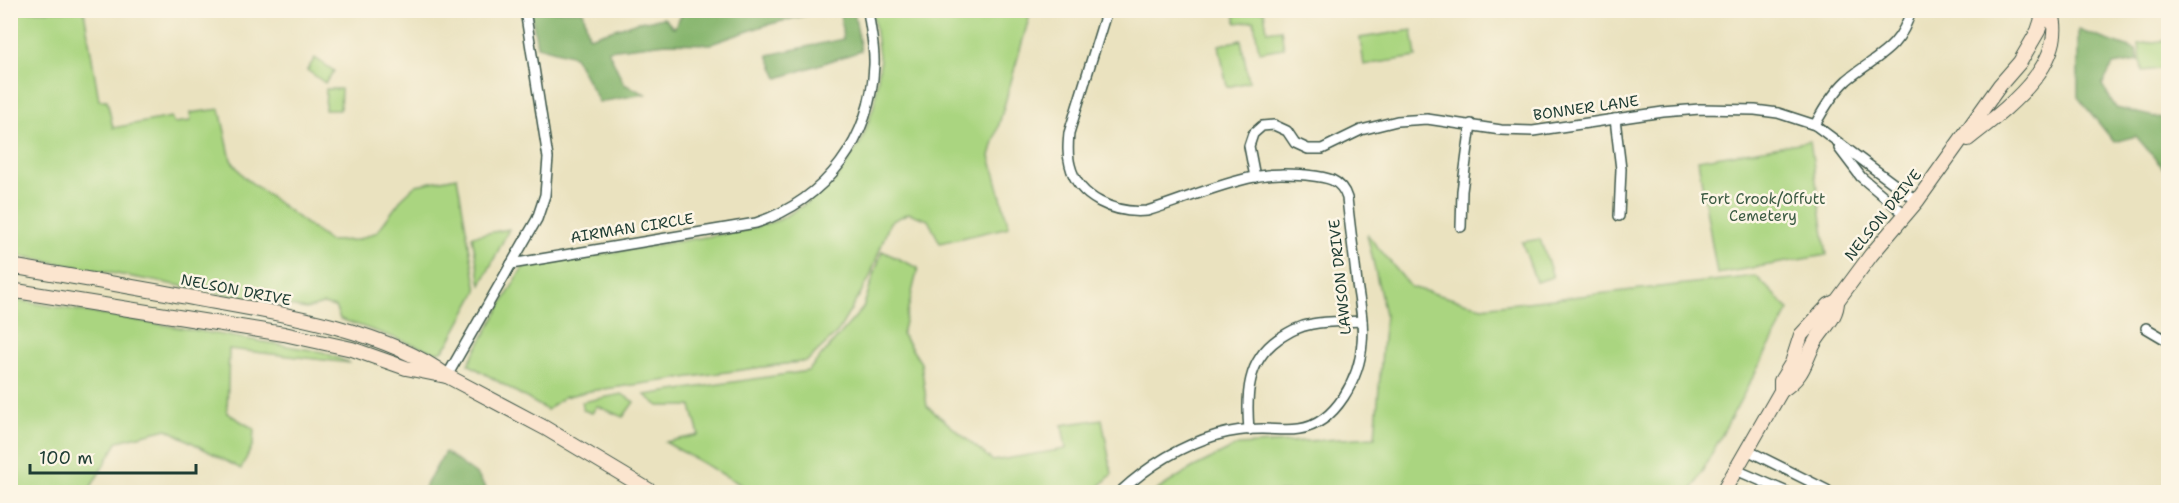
<svg xmlns="http://www.w3.org/2000/svg" width="2179" height="503" viewBox="0 0 2179 503" font-family="'Shantell Sans',sans-serif">
<style>
.green{fill:#aad580;stroke:#64895a;stroke-width:1.5}
.forest{fill:#87b66e;stroke:#537a51;stroke-width:1.5}
.lines{fill:none;stroke-linecap:round;stroke-linejoin:round}
.street-casing{stroke:#3d5649;stroke-width:12}
.secondary-casing{stroke:#3d5649;stroke-width:16}
.street{stroke:#fff;stroke-width:9}
.secondary{stroke:#fbe5cf;stroke-width:14}
.labels{text-anchor:middle;dominant-baseline:central;stroke-width:5;stroke-linejoin:round;paint-order:stroke}
.street-label{font-size:15px;fill:#1f3d34;stroke:#fcf5e5}
.park-label{font-size:15px;fill:#3b5b43;stroke:#fcf5e5}
</style>
<rect width="100%" height="100%" fill="#fcf5e5"/>
<filter id="ink" filterUnits="userSpaceOnUse"><feTurbulence type="fractalNoise" baseFrequency=".0167" numOctaves="2"/><feDisplacementMap in="SourceGraphic" scale="12" xChannelSelector="R" yChannelSelector="G"/><feConvolveMatrix kernelMatrix="1 2 1 2 8 2 1 2 1" color-interpolation-filters="sRGB"/></filter>
<filter id="wash" filterUnits="userSpaceOnUse"><feTurbulence type="fractalNoise" baseFrequency=".008" numOctaves="4" result="noise"/><feDisplacementMap in="SourceGraphic" scale="24" xChannelSelector="R" yChannelSelector="G"/><feGaussianBlur stdDeviation="1.35" result="paint"/><feColorMatrix in="noise" values="0 0 0 0 0 0 0 0 0 0 0 0 0 0 0 0 0 1.4 0 .05"/><feComposite in="paint" operator="in"/></filter>
<g filter="url(#wash)">
<rect width="100%" height="100%" fill="#eae2bf"/>
<g class="green">
<path d="M10,11H84L99,100H107L113,128L171,117L174,123L191,121L190,113L220,109L231,160L244,177L329,241L357,240L377,232L403,197L416,185L457,177L477,291L448,344L442,351L435,352L340,319L335,307L323,304L306,309L25,257L13,253C9,232 16,213 10,193Z"/>
<path d="M873,11H1031L990,156L1009,227L940,243L928,220L909,213L890,222L869,279L837,333L807,361L590,391L564,397L547,410L468,364L523,267L741,231L779,220L804,205L837,178L862,140L874,105L880,63Z"/>
<path d="M1234,11H1264L1267,31L1281,29L1284,48L1259,52L1254,21L1236,23Z"/>
<path d="M1412,30L1416,57L1364,65L1360,38Z"/>
<path d="M1241,40L1249,82L1227,87L1219,45Z"/>
<path d="M2168,40V68L2142,71L2139,44Z"/>
<path d="M315,58L334,71L325,83L307,70Z"/>
<path d="M326,89H341L340,110H325Z"/>
<path d="M1810,141L1827,255L1717,274L1698,160Z"/>
<path d="M509,229L481,285L472,236Z"/>
<path d="M1367,234L1411,287L1482,307L1756,276L1789,310L1691,492H1154L1192,468L1238,445L1375,437L1385,314Z"/>
<path d="M1540,239L1553,277L1536,282L1522,242Z"/>
<path d="M882,251L918,268L902,334L921,363L927,406L993,461L1066,449L1062,425L1102,419L1112,474L1094,492H754L665,442L699,435L691,406H659L645,395L808,371L863,308Z"/>
<path d="M16,300L323,352L350,363L229,349L227,413L254,429L253,444L241,469L167,429L118,441L88,492H11L10,304Z"/>
<path d="M622,394L634,402L623,417L597,406L592,413L583,410L582,402Z"/>
</g>
<g class="forest">
<path d="M531,11H583L589,37L638,22L664,18L674,28L684,11H822L763,26L711,44L666,43L608,50L624,84L645,94L599,102L574,56L537,46Z"/>
<path d="M840,11H854L861,51L778,78L768,55L843,39Z"/>
<path d="M2078,30L2136,50L2139,61L2113,65L2102,85L2116,108L2168,120V174L2136,136L2114,142L2078,97Z"/>
<path d="M445,452L478,476L488,492H422Z"/>
</g>
</g>
<g filter="url(#ink)">
<g class="lines">
<defs>
<g id="street">
<path d="M1107,10L1069,133C1068,144 1067,154 1070,165C1078,199 1116,214 1147,211C1183,200 1218,184 1254,177C1271,173 1289,174 1306,175C1325,177 1341,178 1347,198C1350,227 1354,255 1357,284C1360,303 1364,324 1362,343C1360,377 1336,424 1299,429C1287,431 1274,429 1262,429C1248,429 1231,431 1217,435C1180,446 1148,466 1120,492"/>
<path d="M1615,119L1621,169L1619,216"/>
<path d="M1815,125C1823,110 1834,92 1847,80C1876,56 1900,51 1911,10"/>
<path d="M1839,148L1861,177L1906,215"/>
<path d="M1255,177L1249,146L1253,134L1262,126L1274,125L1287,131L1295,143L1308,149H1322L1361,130L1397,121L1427,119L1501,130L1533,131L1663,112L1700,109L1755,110L1778,113L1815,125L1917,201"/>
<path d="M1461,227L1462,191L1471,124"/>
<path d="M511,264L756,223C827,199 871,139 874,65C875,47 870,28 868,10"/>
<path d="M2146,328L2168,341"/>
<path d="M447,376L537,219L545,195L548,158L525,10"/>
<path d="M1249,430C1246,395 1247,361 1278,339C1289,332 1299,326 1312,324C1328,321 1345,322 1362,321"/>
<path d="M1747,450L1827,490V492"/>
<path d="M1736,470L1787,492"/>
</g>
<g id="secondary">
<path d="M1968,139C2003,111 2070,64 2051,10"/>
<path d="M10,266C75,277 140,288 204,300C279,313 386,330 447,376L545,428L652,492"/>
<path d="M10,290L284,334L352,349L406,368L446,376"/>
<path d="M1781,391V381L1792,363L1801,335L1829,305L1837,301L1871,255L1917,201L2000,85L2020,62L2038,31L2045,10"/>
<path d="M1723,492L1781,391C1805,375 1803,364 1815,342C1823,328 1837,318 1837,301"/>
</g>
</defs>
<use href="#street" class="street-casing"/>
<use href="#secondary" class="secondary-casing"/>
<use href="#street" class="street"/>
<use href="#secondary" class="secondary"/>
</g>
</g>
<g class="labels">
<g class="street-label">
<text transform="translate(1586 108) rotate(-8)">BONNER LANE</text>
<text transform="translate(1883 215) rotate(-51)">NELSON DRIVE</text>
<text transform="translate(632 228) rotate(-9)">AIRMAN CIRCLE</text>
<text transform="translate(1340 277) rotate(-96)">LAWSON DRIVE</text>
<text transform="translate(236 290) rotate(11)">NELSON DRIVE</text>
</g>
<g class="park-label">
<text x="1763" y="199">Fort Crook/Offutt<tspan x="1763" dy="17">Cemetery</tspan></text>
</g>
</g>
<rect width="2179" height="503" fill="none" stroke="#fcf5e5" stroke-width="36"/>
<path d="M30 464v9h166v-9" fill="none" stroke="#1f3d34" stroke-width="3"/>
<text x="39" y="464" font-size="18" fill="#1f3d34" stroke="#fcf5e5" stroke-width="4.5" paint-order="stroke">100 m</text>
</svg>
